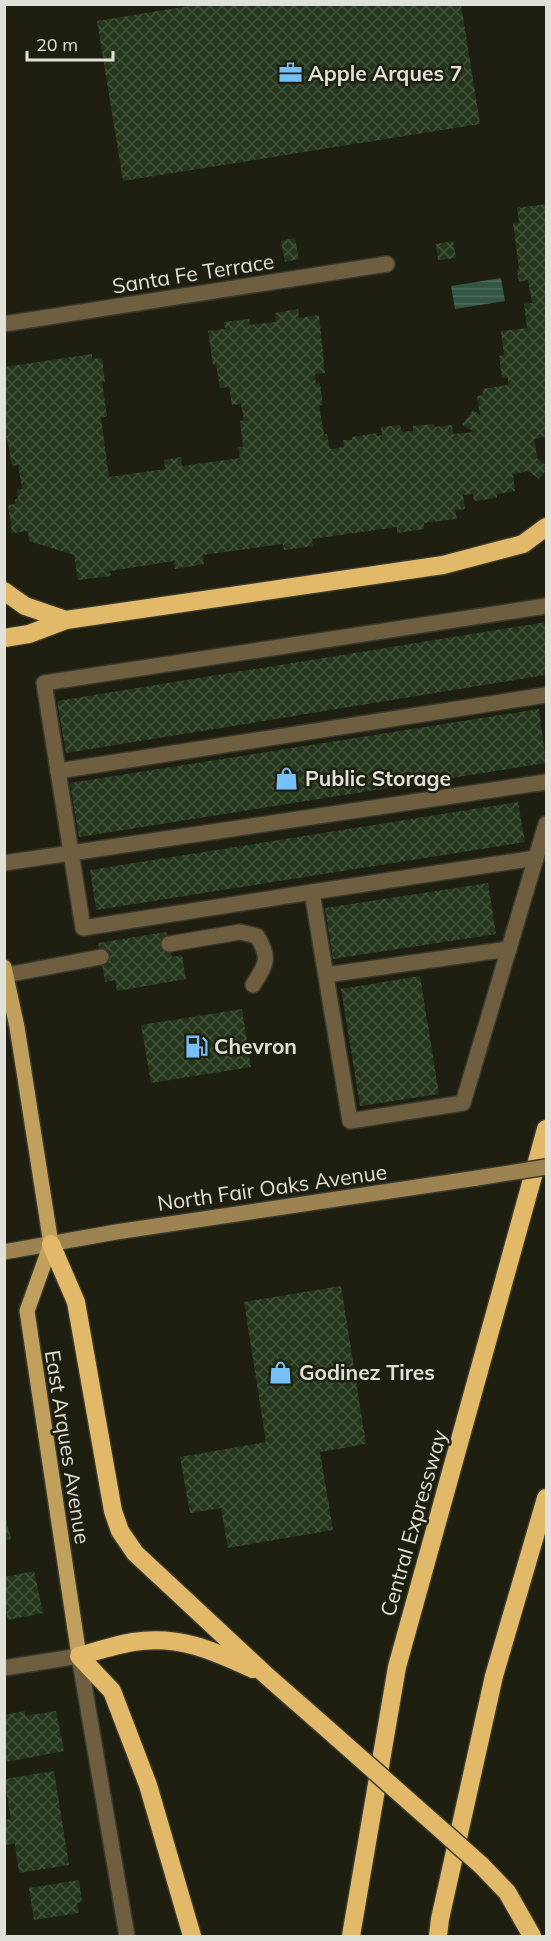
<svg xmlns="http://www.w3.org/2000/svg" width="551" height="1941" viewBox="0 0 551 1941" font-family="Mulish,sans-serif">
<style>
.water{fill:url(#water-rules)}
.building{fill:url(#building-cross-hatch)}
.lines{fill:none;stroke-linecap:round;stroke-linejoin:round}
.lane-casing{stroke:#393a2d;stroke-width:18}
.street-casing{stroke:#393a2d;stroke-width:18}
.secondary-casing{stroke:#393a2d;stroke-width:18}
.primary-casing{stroke:#393a2d;stroke-width:18}
.highway-casing{stroke:#393a2d;stroke-width:21}
.lane{stroke:#6f5e40;stroke-width:15}
.street{stroke:#6f5e40;stroke-width:15}
.secondary{stroke:#9d8351;stroke-width:15}
.primary{stroke:#c1a05e;stroke-width:15}
.highway{stroke:#e2b969;stroke-width:18}
.secondary-bridge-casing{stroke:#393a2d;stroke-width:18;stroke-linecap:butt}
.highway-bridge-casing{stroke:#393a2d;stroke-width:21;stroke-linecap:butt}
.secondary-bridge{stroke:#9d8351;stroke-width:15}
.highway-bridge{stroke:#e2b969;stroke-width:18}
.labels{text-anchor:middle;dominant-baseline:central;stroke-width:5;stroke-linejoin:round;paint-order:stroke}
.poi-label{font-size:21px;font-weight:bold;fill:#e0e1d8;stroke:#1e1f11;text-anchor:start}
.street-label{font-size:21px;fill:#e0e1d8;stroke:#1e1f11}
</style>
<defs>
<pattern id="water-rules" width="6" height="5" patternUnits="userSpaceOnUse" patternTransform="scale(1.5)"><rect width="6" height="5" fill="#335645"/><path d="M0 2.5h6" fill="none" stroke="#506e5f"/></pattern>
<pattern id="building-cross-hatch" width="8" height="8" patternUnits="userSpaceOnUse" patternTransform="scale(1.5)"><rect width="8" height="8" fill="#24361c"/><path d="M0 0l8 8M0 8l8-8" fill="none" stroke="#44533c"/></pattern>
</defs>
<rect width="100%" height="100%" fill="#1e1f11"/>
<path class="water" d="M501,278L505,301L455,309L451,286Z"/>
<g class="building">
<path d="M201,4H461L480,124L123,181L97,21Z"/>
<path d="M546,204V437L534,439L537,458L546,465V470L539,479L528,471L513,474L515,491L497,494V498L474,501L473,494L463,495L465,509L455,510L457,519L424,523V529L397,533V527L312,539L313,546L284,550L283,544L203,555L204,564L175,569L174,561L110,571L111,576L78,580L74,555L29,541L28,531L12,533L8,505L16,504L15,499H18L17,490L22,489L18,465L12,466L7,438H4V367L92,354V359L102,358L105,382H102L107,416L101,418L109,477L165,469L164,460L181,457L182,466L240,458L238,447H243L240,421L244,420L241,404L232,405L229,387L220,388L216,364L213,365L208,331L225,329L224,322L249,319L250,325L276,322L275,313L298,309L299,318L319,315L325,373L315,374L316,384L320,383L323,405H319L324,434H327L330,449L344,447L343,440H352V437L376,433L377,436L382,435L381,427L400,425L402,432L413,431V426L434,424L435,427L452,425L453,434L475,432L462,425L473,410L480,415L477,396L483,395L482,389L508,385V378H502L499,356L504,355L501,331L527,328L524,304L532,303L528,280L519,282L517,270L519,269L513,223L519,222L517,208Z"/>
<path d="M295,238L299,259L285,262L281,241Z"/>
<path d="M453,241L456,258L438,260L436,244Z"/>
<path d="M546,622V675L66,753L57,701Z"/>
<path d="M539,709L546,763L79,837L70,783Z"/>
<path d="M518,802L525,842L96,910L90,870Z"/>
<path d="M488,883L496,934L333,959L325,908Z"/>
<path d="M166,932L172,957L182,955L186,979L117,991L115,980L105,982L98,943Z"/>
<path d="M420,976L439,1094L360,1106L341,989Z"/>
<path d="M242,1009L251,1067L151,1083L141,1025Z"/>
<path d="M341,1286L366,1444L320,1452L333,1530L228,1548L221,1508L190,1513L180,1457L266,1442L244,1302Z"/>
<path d="M4,1511L11,1539L4,1540Z"/>
<path d="M34,1571L43,1613L8,1620L4,1602V1577Z"/>
<path d="M25,1711V1716L56,1711L64,1751L6,1762L4,1715Z"/>
<path d="M54,1771L69,1865L19,1873L15,1844L4,1845V1820L11,1819L4,1779Z"/>
<path d="M79,1880L82,1902L77,1903L79,1913L34,1920L29,1888Z"/>
</g>
<g class="lines">
<defs>
<g id="lane">
<path d="M546,606L44,683L83,928L312,892L350,1121L463,1103L546,824"/>
<path d="M58,771L546,695"/>
<path d="M4,863L546,782"/>
<path d="M312,892L536,858"/>
<path d="M169,944L240,932L257,936C271,959 266,964 253,985"/>
<path d="M6,975L101,957"/>
<path d="M326,975L509,949"/>
</g>
<g id="street">
<path d="M4,324L387,264"/>
<path d="M4,1668L79,1656L127,1936"/>
</g>
<path id="secondary" d="M4,1252L116,1232L477,1178"/>
<path id="primary" d="M4,967L17,1027L51,1244L27,1311L79,1656"/>
<g id="highway">
<path d="M4,591L25,606L66,620"/>
<path d="M4,638L29,634L66,620L443,565L523,544L546,527"/>
<path d="M51,1244L76,1302L113,1511L120,1531L135,1553L267,1676L324,1726"/>
<path d="M481,1865L507,1892L532,1936"/>
<path d="M192,1936L148,1785L112,1691L79,1656C97,1651 115,1645 133,1642C179,1635 212,1650 253,1669"/>
<path d="M351,1936L397,1667L546,1129"/>
<path d="M438,1936L440,1919L494,1676L546,1498"/>
</g>
</defs>
<use href="#lane" class="lane-casing"/>
<use href="#street" class="street-casing"/>
<use href="#secondary" class="secondary-casing"/>
<use href="#primary" class="primary-casing"/>
<use href="#highway" class="highway-casing"/>
<use href="#lane" class="lane"/>
<use href="#street" class="street"/>
<use href="#secondary" class="secondary"/>
<use href="#primary" class="primary"/>
<use href="#highway" class="highway"/>
<defs>
<path id="secondary-bridge" d="M477,1178L546,1167"/>
<path id="highway-bridge" d="M324,1726L481,1865"/>
</defs>
<use href="#secondary-bridge" class="secondary-bridge-casing"/>
<use href="#highway-bridge" class="highway-bridge-casing"/>
<use href="#secondary-bridge" class="secondary-bridge"/>
<use href="#highway-bridge" class="highway-bridge"/>
</g>
<defs>
<symbol id="office-bare" viewBox="-9 -9 18 18"><path d="M-6-3h4V-5.5h4V-3h4V5H-6ZM-1-4.5V-3h2v-1.5ZM-6 0V1H6V0Z" fill="#77c0f7" stroke="#1e1f11" stroke-width="2.5" paint-order="stroke"/></symbol>
<symbol id="shop-bare" viewBox="-9 -9 18 18"><path d="M-5-2.5h2.3a2.7 3.5 0 0 1 5.4 0H5L5.5 6h-11ZM-1.5-2.5h3a1.5 2.3 0 0 0-3 0Z" fill="#77c0f7" stroke="#1e1f11" stroke-width="2.5" paint-order="stroke"/></symbol>
<symbol id="fuel-bare" viewBox="-9 -9 18 18"><path d="M-5.5-6h7V0h2V4h1.3V-2.5L3-4.5l.8-.8L6-3V5H2.5V1h-1V6h-7ZM-4.2-4.7v3.2H.2V-4.7Z" fill="#77c0f7" stroke="#1e1f11" stroke-width="2.5" paint-order="stroke"/></symbol>
</defs>
<g fill-rule="evenodd">
<use href="#office-bare" x="274" y="56" width="33" height="33"/>
<use href="#shop-bare" x="270" y="762" width="33" height="33"/>
<use href="#fuel-bare" x="180" y="1030" width="33" height="33"/>
<use href="#shop-bare" x="264" y="1356" width="33" height="33"/>
</g>
<g class="labels">
<g class="poi-label">
<text x="308" y="73">Apple Arques 7</text>
<text x="305" y="778">Public Storage</text>
<text x="214" y="1046">Chevron</text>
<text x="299" y="1372">Godinez Tires</text>
</g>
<g class="street-label">
<text transform="translate(193 273) rotate(-9)">Santa Fe Terrace</text>
<text transform="translate(272 1187) rotate(-8)">North Fair Oaks Avenue</text>
<text transform="translate(68 1447) rotate(81)">East Arques Avenue</text>
<text transform="translate(413 1523) rotate(-74)">Central Expressway</text>
</g>
</g>
<rect width="551" height="1941" fill="none" stroke="#e0e1d8" stroke-width="12"/>
<path d="M27 51v9h86v-9" fill="none" stroke="#e0e1d8" stroke-width="3"/>
<text x="36" y="51" font-size="18" fill="#e0e1d8" stroke="#1e1f11" stroke-width="4.5" paint-order="stroke">20 m</text>
</svg>
